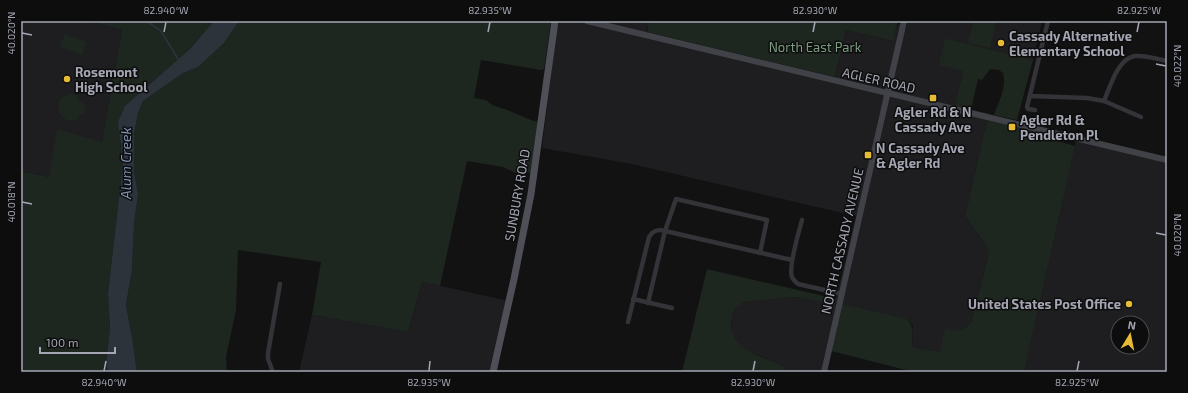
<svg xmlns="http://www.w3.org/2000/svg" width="1188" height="393" viewBox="0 0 1188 393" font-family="'Exo 2',sans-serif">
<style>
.built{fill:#1e1e20;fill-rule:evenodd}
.green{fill:#1e2620}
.water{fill:#2c333b}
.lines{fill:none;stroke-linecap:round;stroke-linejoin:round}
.stream{stroke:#2c333b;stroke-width:1.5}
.minor{stroke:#333338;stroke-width:4.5}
.secondary{stroke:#414248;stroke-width:6}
.primary{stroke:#4f5057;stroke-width:7}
.ticks{fill:none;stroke:#a4a7b3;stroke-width:1.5}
.poi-dot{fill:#e8bb35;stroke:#0d0d0e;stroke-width:1.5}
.labels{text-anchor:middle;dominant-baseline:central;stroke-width:3;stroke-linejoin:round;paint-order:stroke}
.poi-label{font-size:13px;font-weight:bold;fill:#a4a7b3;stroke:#0d0d0e;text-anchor:start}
.park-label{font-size:13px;fill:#7c9d81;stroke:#0d0d0e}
.street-label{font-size:13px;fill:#a4a7b3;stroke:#0d0d0e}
.water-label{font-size:14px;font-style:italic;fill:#7c92ad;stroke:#0d0d0e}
.neatline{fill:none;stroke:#a4a7b3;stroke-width:1.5}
.ticks-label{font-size:10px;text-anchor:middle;fill:#a4a7b3}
</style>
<rect width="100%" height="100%" fill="#121213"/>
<g class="built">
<path d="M21,21H88L122,30L102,142L49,177L21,171Z"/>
<path d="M561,21H649L645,37L834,82L846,30L892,41L898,24L906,28L907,21H1042L1033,60L945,38L963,71L955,106L990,114L984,133L965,216L987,247L989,253L971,323L960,331L940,352L913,347L912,344L913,331V326L907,319L826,350L821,372H795L785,369L782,365L746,350L737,342L732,333V318L735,309L740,304L745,302L795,297L835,303L856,216L632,164L542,148L557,27Z"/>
<path d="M1076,140L1167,162V372H1024ZM1118,323H1142V347H1118Z"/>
<path d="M422,282L509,301L493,372H299L312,315L408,332Z"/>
</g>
<g class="green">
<path d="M88,21H214L191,48L125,106L120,143L123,163L108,293L110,329L106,363L108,372H21V171L49,177L57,129L102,142L122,30Z"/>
<path d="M239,21H551L544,69L541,70L481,60L474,98L486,100L492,105L510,111L531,120L538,122L531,173L522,171L516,173L503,167L467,161L440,286L422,282L408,332L312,315L321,262L238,250L236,310L226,357L227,372H137L132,337L126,305L132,270L134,224L138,194L134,171V134L138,113L143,101L183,73L198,67L224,43Z"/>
<path d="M649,21H898L893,41L846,30L835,77L647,32Z"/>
<path d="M971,21H996L990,48L968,43L973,24L970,23Z"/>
<path d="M65,34L87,42L82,55L60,47Z"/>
<path d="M945,38L1033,60L1017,120L994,115C999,101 1007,87 1003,73L999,70L990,69L982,80L978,79L971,110L955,106L963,71L939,65Z"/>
<path d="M68,93L77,95V100L84,104L86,107L84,113L79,116L78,119C68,123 63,119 58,111L59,101L62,97L67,96Z"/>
<path d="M988,120L1036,132L1047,138L1075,146L1024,372H914L831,351L841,304L907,319C918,333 909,334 913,347L940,352L945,328L960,331L971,323L989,253L987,247L965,216L984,133Z"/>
<path d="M707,269L837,299L835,304L795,297L745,302C738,305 733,310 732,318C727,349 759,355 782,365L785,369L795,372H682Z"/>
</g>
<path class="water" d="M214,21H239L224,43L198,67L183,73L143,101L138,113L134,134V171L138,194L134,224L132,270L126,305L132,337L137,372H108L106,363L110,329L108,293L123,163L118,122L125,106L191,48Z"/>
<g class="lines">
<path class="stream" d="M146,21L160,30L169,44L178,59"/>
<g class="minor">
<path d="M1030,96L1087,98L1104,101L1141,117"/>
<path d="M1104,101C1110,87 1118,58 1135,56C1146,55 1157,59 1167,61"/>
<path d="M1035,110L1028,109L1027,107L1048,21"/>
<path d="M802,220C799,231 788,268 792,277C793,280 796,282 798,284L842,294"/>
<path d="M633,299L672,308"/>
<path d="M648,303L665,231L676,199L767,220L760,253"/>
<path d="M628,322L649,237C653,230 658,229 665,231L792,260"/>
<path d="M273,372L268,359V353L280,284"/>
</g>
<g class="secondary">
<path d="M587,21L1167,160"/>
<path d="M824,372L904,21"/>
</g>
<path class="primary" d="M493,372L514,279L531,194L555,21"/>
</g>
<path class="ticks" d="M164,32L166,22M488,32L490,22M813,32L815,22M1137,32L1139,22M22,33L32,35M1156,64L1166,66M22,202L32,204M1156,233L1166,235M104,371L106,361M429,371L430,361M753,371L755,361M1077,371L1079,361"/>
<g class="poi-dot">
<circle cx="1001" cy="43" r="4"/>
<circle cx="67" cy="79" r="4"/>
<rect x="929" y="94" width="8" height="8" rx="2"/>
<rect x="1008" y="123" width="8" height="8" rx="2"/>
<rect x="864" y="151" width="8" height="8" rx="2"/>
<circle cx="1129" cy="304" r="4"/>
</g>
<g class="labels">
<g class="poi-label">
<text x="1009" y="36">Cassady Alternative<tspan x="1009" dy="15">Elementary School</tspan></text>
<text x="75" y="72">Rosemont<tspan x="75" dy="15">High School</tspan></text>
<text x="933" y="112" text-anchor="middle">Agler Rd &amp; N<tspan x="933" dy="15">Cassady Ave</tspan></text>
<text x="1020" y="120">Agler Rd &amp;<tspan x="1020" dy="15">Pendleton Pl</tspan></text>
<text x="876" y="148">N Cassady Ave<tspan x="876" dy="15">&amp; Agler Rd</tspan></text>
<text x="1121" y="304" text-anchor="end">United States Post Office</text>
</g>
<g class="park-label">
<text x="815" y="47">North East Park</text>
</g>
<g class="street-label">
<text transform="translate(879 80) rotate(13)">AGLER ROAD</text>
<text transform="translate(517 195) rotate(-80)">SUNBURY ROAD</text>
<text transform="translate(842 241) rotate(-77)">NORTH CASSADY AVENUE</text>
</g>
<g class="water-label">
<text transform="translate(125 163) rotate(-90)">Alum Creek</text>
</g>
</g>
<rect width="1188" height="393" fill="none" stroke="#0d0d0e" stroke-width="44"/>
<g transform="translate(1130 335) rotate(10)"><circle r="19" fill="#0d0d0e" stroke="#494b50"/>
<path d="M0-3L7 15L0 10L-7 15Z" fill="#e8bb35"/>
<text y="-6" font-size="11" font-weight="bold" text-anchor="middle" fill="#a4a7b3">N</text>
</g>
<path d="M40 347v6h75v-6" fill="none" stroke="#a4a7b3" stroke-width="2"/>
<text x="46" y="347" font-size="12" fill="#a4a7b3" stroke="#0d0d0e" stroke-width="3" paint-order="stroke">100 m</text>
<rect x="22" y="22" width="1144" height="349" class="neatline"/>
<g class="ticks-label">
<text x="166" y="14">82.940°W</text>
<text x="490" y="14">82.935°W</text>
<text x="815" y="14">82.930°W</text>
<text x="1139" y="14">82.925°W</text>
<text transform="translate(11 33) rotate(-90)" y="4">40.020°N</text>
<text transform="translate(1177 66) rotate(-90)" y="4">40.022°N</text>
<text transform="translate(11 202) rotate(-90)" y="4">40.018°N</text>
<text transform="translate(1177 235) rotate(-90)" y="4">40.020°N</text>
<text x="104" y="386">82.940°W</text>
<text x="429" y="386">82.935°W</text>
<text x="753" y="386">82.930°W</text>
<text x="1077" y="386">82.925°W</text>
</g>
</svg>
